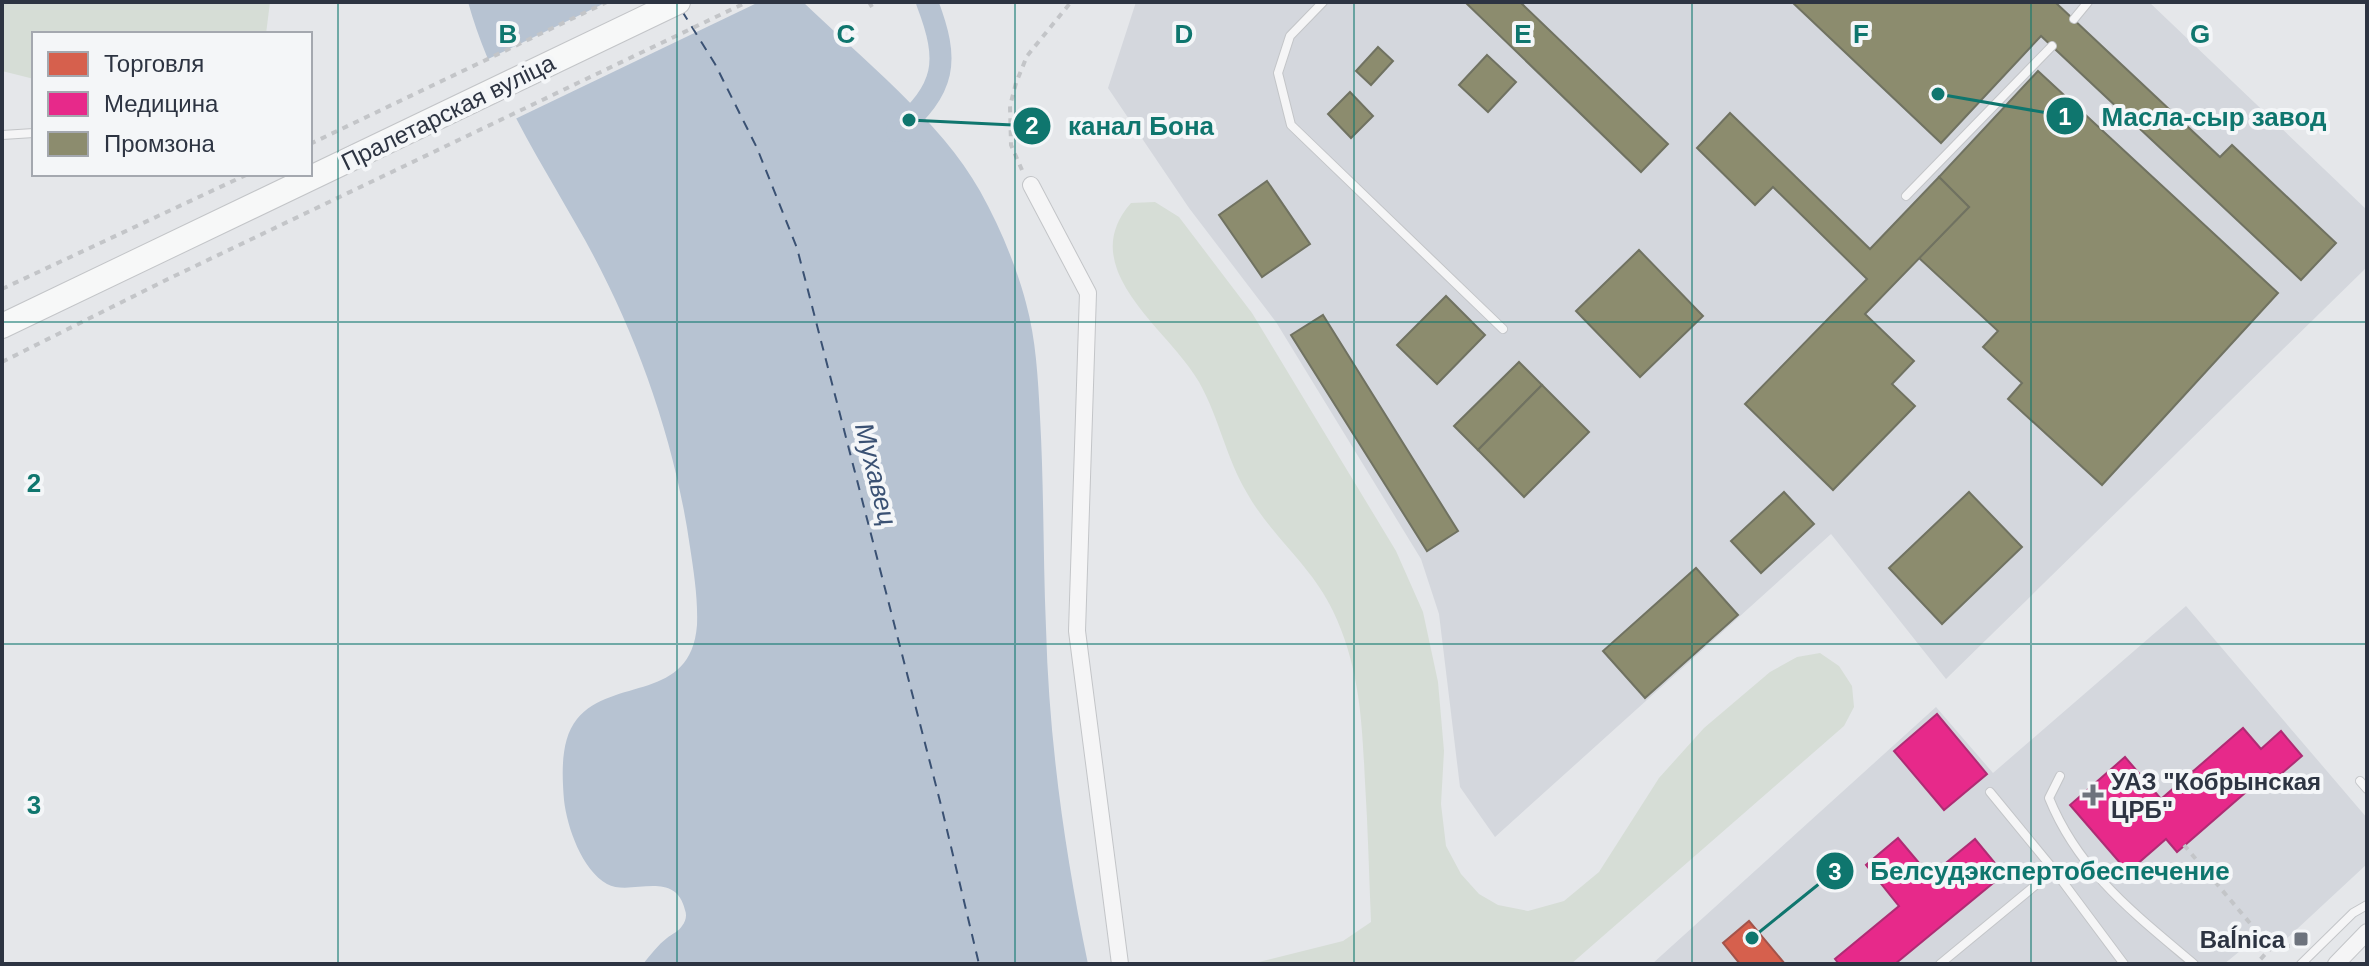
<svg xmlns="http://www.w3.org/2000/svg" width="2369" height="966" viewBox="0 0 2369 966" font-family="Helvetica,sans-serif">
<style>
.built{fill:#d4d7dd}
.green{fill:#d6ddd6}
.water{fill:#b7c3d2}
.pier{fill:#e5e7ea}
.shops{fill:#d6604d;stroke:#a3534a;stroke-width:2}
.health{fill:#e7298a;stroke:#af2c74;stroke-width:2}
.industry{fill:#8c8c6e;stroke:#707261;stroke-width:2}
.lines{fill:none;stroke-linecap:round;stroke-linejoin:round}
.canal{stroke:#b7c3d2;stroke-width:22}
.ferry{stroke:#3a5173;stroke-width:2;stroke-dasharray:10 8;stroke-linecap:butt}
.service-casing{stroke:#c3c5c8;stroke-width:10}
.minor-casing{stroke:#c3c5c8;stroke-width:18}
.secondary-casing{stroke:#c3c5c8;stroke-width:26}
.path{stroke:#c3c5c8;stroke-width:4;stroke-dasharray:6 6;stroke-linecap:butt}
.service{stroke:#f5f5f6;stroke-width:8}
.minor{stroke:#f5f5f6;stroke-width:16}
.secondary{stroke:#f7f8f8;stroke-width:24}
.grid{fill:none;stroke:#0f766e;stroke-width:2;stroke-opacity:0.55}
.poi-dot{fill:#6d737d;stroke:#f4f6f8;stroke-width:3}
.labels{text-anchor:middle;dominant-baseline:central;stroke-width:8;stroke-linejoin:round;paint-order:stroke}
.street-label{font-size:24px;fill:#2d3442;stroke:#f4f6f8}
.poi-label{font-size:24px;font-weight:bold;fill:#2d3442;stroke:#f4f6f8;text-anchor:start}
.water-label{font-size:26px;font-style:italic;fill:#3a5173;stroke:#f4f6f8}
.grid-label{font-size:26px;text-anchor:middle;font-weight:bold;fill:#0f766e;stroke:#f4f6f8;stroke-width:8;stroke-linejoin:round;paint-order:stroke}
.leader{fill:none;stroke:#0f766e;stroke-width:3}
.callout-dot{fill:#0f766e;stroke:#f4f6f8;stroke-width:3}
.mark-label{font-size:24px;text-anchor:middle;font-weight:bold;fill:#fff}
.callout-label{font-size:26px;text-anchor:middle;font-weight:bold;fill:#0f766e;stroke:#f4f6f8;stroke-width:8;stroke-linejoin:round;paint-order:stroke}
</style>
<rect width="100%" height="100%" fill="#e5e7ea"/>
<g class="built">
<path d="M1136,2H2149L2367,210V267L1946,679L1831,534L1495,837L1460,787L1439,614L1421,559L1276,322L1189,208L1108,88Z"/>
<path d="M2186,606L2367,818V864L2282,943L2266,930L2224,964H1652L1936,707L1993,773Z"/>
</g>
<g class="green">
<path d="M2,2H270L266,34H34V79L2,71Z"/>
<path d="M1155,202L1179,217L1252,313L1396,551L1423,612L1438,682L1444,751L1441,804L1446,846L1461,874L1479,894L1498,905L1528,911L1564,901L1599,872L1659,778L1704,728L1770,672L1797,657L1820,653L1839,666L1852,686L1854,707L1844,726L1571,964H1251L1343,941L1371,922C1369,875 1368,829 1365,782C1362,721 1360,668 1333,611C1312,566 1271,536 1247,493C1226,458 1219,417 1199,382C1169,329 1073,269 1131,203Z"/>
</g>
<path class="water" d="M468,2H803C861,58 941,121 980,191C999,225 1016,265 1026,303C1036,339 1038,379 1040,417C1044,487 1043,558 1046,628C1049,742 1065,853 1088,964H643C651,954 658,945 667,938C672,934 679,931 682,926C686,921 687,915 685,910C675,868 630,897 607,884C582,870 567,827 564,800C562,775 560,740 577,719C613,676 691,703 697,625C698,599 694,573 690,547C675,441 637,334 585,240C542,163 492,88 468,2Z"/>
<path class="pier" d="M607,2H759L513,120L484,61Z"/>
<path class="shops" d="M1749,921L1785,964H1740L1723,943Z"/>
<g class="health">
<path d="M1937,714L1987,774L1944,810L1894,751Z"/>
<path d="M2243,728L2261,749L2281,731L2302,756L2274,780L2268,773L2177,852L2166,839L2128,872L2070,805L2125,757L2161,799Z"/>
<path d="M1898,838L1930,876L1975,839L2004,874L1895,964H1839L1835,959L1899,906L1866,865Z"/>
</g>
<g class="industry">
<path d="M1465,2H1520L1668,144L1641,172Z"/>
<path d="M1792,2H2055L2220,157L2232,145L2336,243L2301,280L2041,36L1941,143Z"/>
<path d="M1378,47L1393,61L1371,85L1356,71Z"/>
<path d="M1487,55L1516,82L1488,112L1459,85Z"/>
<path d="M2038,71L2278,293L2102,485L2008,399L2022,383L1983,347L1998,331L1919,258L1969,207L1939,177Z"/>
<path d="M1350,92L1373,116L1351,138L1328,114Z"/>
<path d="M1730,113L1870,249L1939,177L1969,207L1865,314L1914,361L1892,384L1915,406L1833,490L1745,404L1867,279L1773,187L1755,205L1697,148Z"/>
<path d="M1267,181L1310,244L1262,277L1219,215Z"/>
<path d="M1639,250L1703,316L1640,377L1576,311Z"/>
<path d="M1446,296L1485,335L1437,384L1397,345Z"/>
<path d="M1323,315L1458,531L1427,551L1291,335Z"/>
<path d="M1519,362L1542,385L1478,450L1454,426Z"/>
<path d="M1542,385L1589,432L1524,497L1478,450Z"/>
<path d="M1784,492L1814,524L1761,573L1731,541Z"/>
<path d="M1969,492L2022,547L1942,624L1889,568Z"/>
<path d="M1696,568L1738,615L1645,698L1603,651Z"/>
</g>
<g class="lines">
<path class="canal" d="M897,131C946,88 950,62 927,2"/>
<path class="ferry" d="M682,11L715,64L757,148L797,248L942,809L979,964"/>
<defs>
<g id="service">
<path d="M1323,2L1290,36L1278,73L1291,125L1503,329"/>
<path d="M2074,19L2088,2"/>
<path d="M2,135L34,133"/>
<path d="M1906,196L2052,46"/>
<path d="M2060,776L2049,798C2079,872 2135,914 2194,964"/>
<path d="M2360,781L2367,789"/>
<path d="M1990,792L2054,870"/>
<path d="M1940,964L2054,870L2124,964"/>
<path d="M2301,964L2353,913L2367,905"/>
</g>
<g id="minor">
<path d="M1031,185L1088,293L1077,631L1120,964"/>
<path d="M2336,964L2367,932"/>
</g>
<path id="secondary" d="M2,326L678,2"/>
</defs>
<use href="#service" class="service-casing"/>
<use href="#minor" class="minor-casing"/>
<use href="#secondary" class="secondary-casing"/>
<g class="path">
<path d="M869,2L872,7"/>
<path d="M310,144L607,2"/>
<path d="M1022,170L1011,145L1010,106L1016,83L1027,56L1071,2"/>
<path d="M2,289L248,174"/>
<path d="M2,362L164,281L747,2"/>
<path d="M2184,845L2271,948L2256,964"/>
<path d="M2272,948L2299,945"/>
</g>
<use href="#service" class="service"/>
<use href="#minor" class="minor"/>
<use href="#secondary" class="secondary"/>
</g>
<path class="grid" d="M338,2V964M677,2V964M1015,2V964M1354,2V964M1692,2V964M2031,2V964M2,322H2367M2,644H2367"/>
<g class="poi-dot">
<path d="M2089 783h8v8h8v8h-8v8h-8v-8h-8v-8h8z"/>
<rect x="2293" y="931" width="16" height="16" rx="4"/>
</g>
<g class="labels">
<g class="street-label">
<text transform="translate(448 112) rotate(-26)">Пралетарская вуліца</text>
</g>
<g class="poi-label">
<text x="2111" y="781">УАЗ "Кобрынская<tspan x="2111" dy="28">ЦРБ"</tspan></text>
<text x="2285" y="939" text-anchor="end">Baĺnica</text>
</g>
<g class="water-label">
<text transform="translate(876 474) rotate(76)">Мухавец</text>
</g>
</g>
<g class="grid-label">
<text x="508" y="43">B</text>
<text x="846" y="43">C</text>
<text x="1184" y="43">D</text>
<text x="1523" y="43">E</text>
<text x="1861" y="43">F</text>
<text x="2200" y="43">G</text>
<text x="34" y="492">2</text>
<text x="34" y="814">3</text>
</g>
<path class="leader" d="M1938 94L2065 116M909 120L1032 126M1752 938L1835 871"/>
<g class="callout-dot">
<circle cx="1938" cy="94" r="8"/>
<circle cx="909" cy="120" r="8"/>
<circle cx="1752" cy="938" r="8"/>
<circle cx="2065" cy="116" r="20"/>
<circle cx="1032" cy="126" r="20"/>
<circle cx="1835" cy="871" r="20"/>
</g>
<g class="mark-label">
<text x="2065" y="125">1</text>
<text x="1032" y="134">2</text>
<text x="1835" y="880">3</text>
</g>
<g class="callout-label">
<text x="2214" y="126">Масла-сыр завод</text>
<text x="1141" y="135">канал Бона</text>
<text x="2050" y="880">Белсудэкспертобеспечение</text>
</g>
<rect width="2369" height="966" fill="none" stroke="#2d3442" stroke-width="8"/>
<rect x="32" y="32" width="280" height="144" fill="#f4f6f8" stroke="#a4a8af" stroke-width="2"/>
<rect x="48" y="52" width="40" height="24" fill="#d6604d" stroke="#a4a8af" stroke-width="2"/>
<text x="104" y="72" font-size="24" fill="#2d3442">Торговля</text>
<rect x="48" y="92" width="40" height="24" fill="#e7298a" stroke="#a4a8af" stroke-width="2"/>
<text x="104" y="112" font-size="24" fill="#2d3442">Медицина</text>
<rect x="48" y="132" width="40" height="24" fill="#8c8c6e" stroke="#a4a8af" stroke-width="2"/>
<text x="104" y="152" font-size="24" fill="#2d3442">Промзона</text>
</svg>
